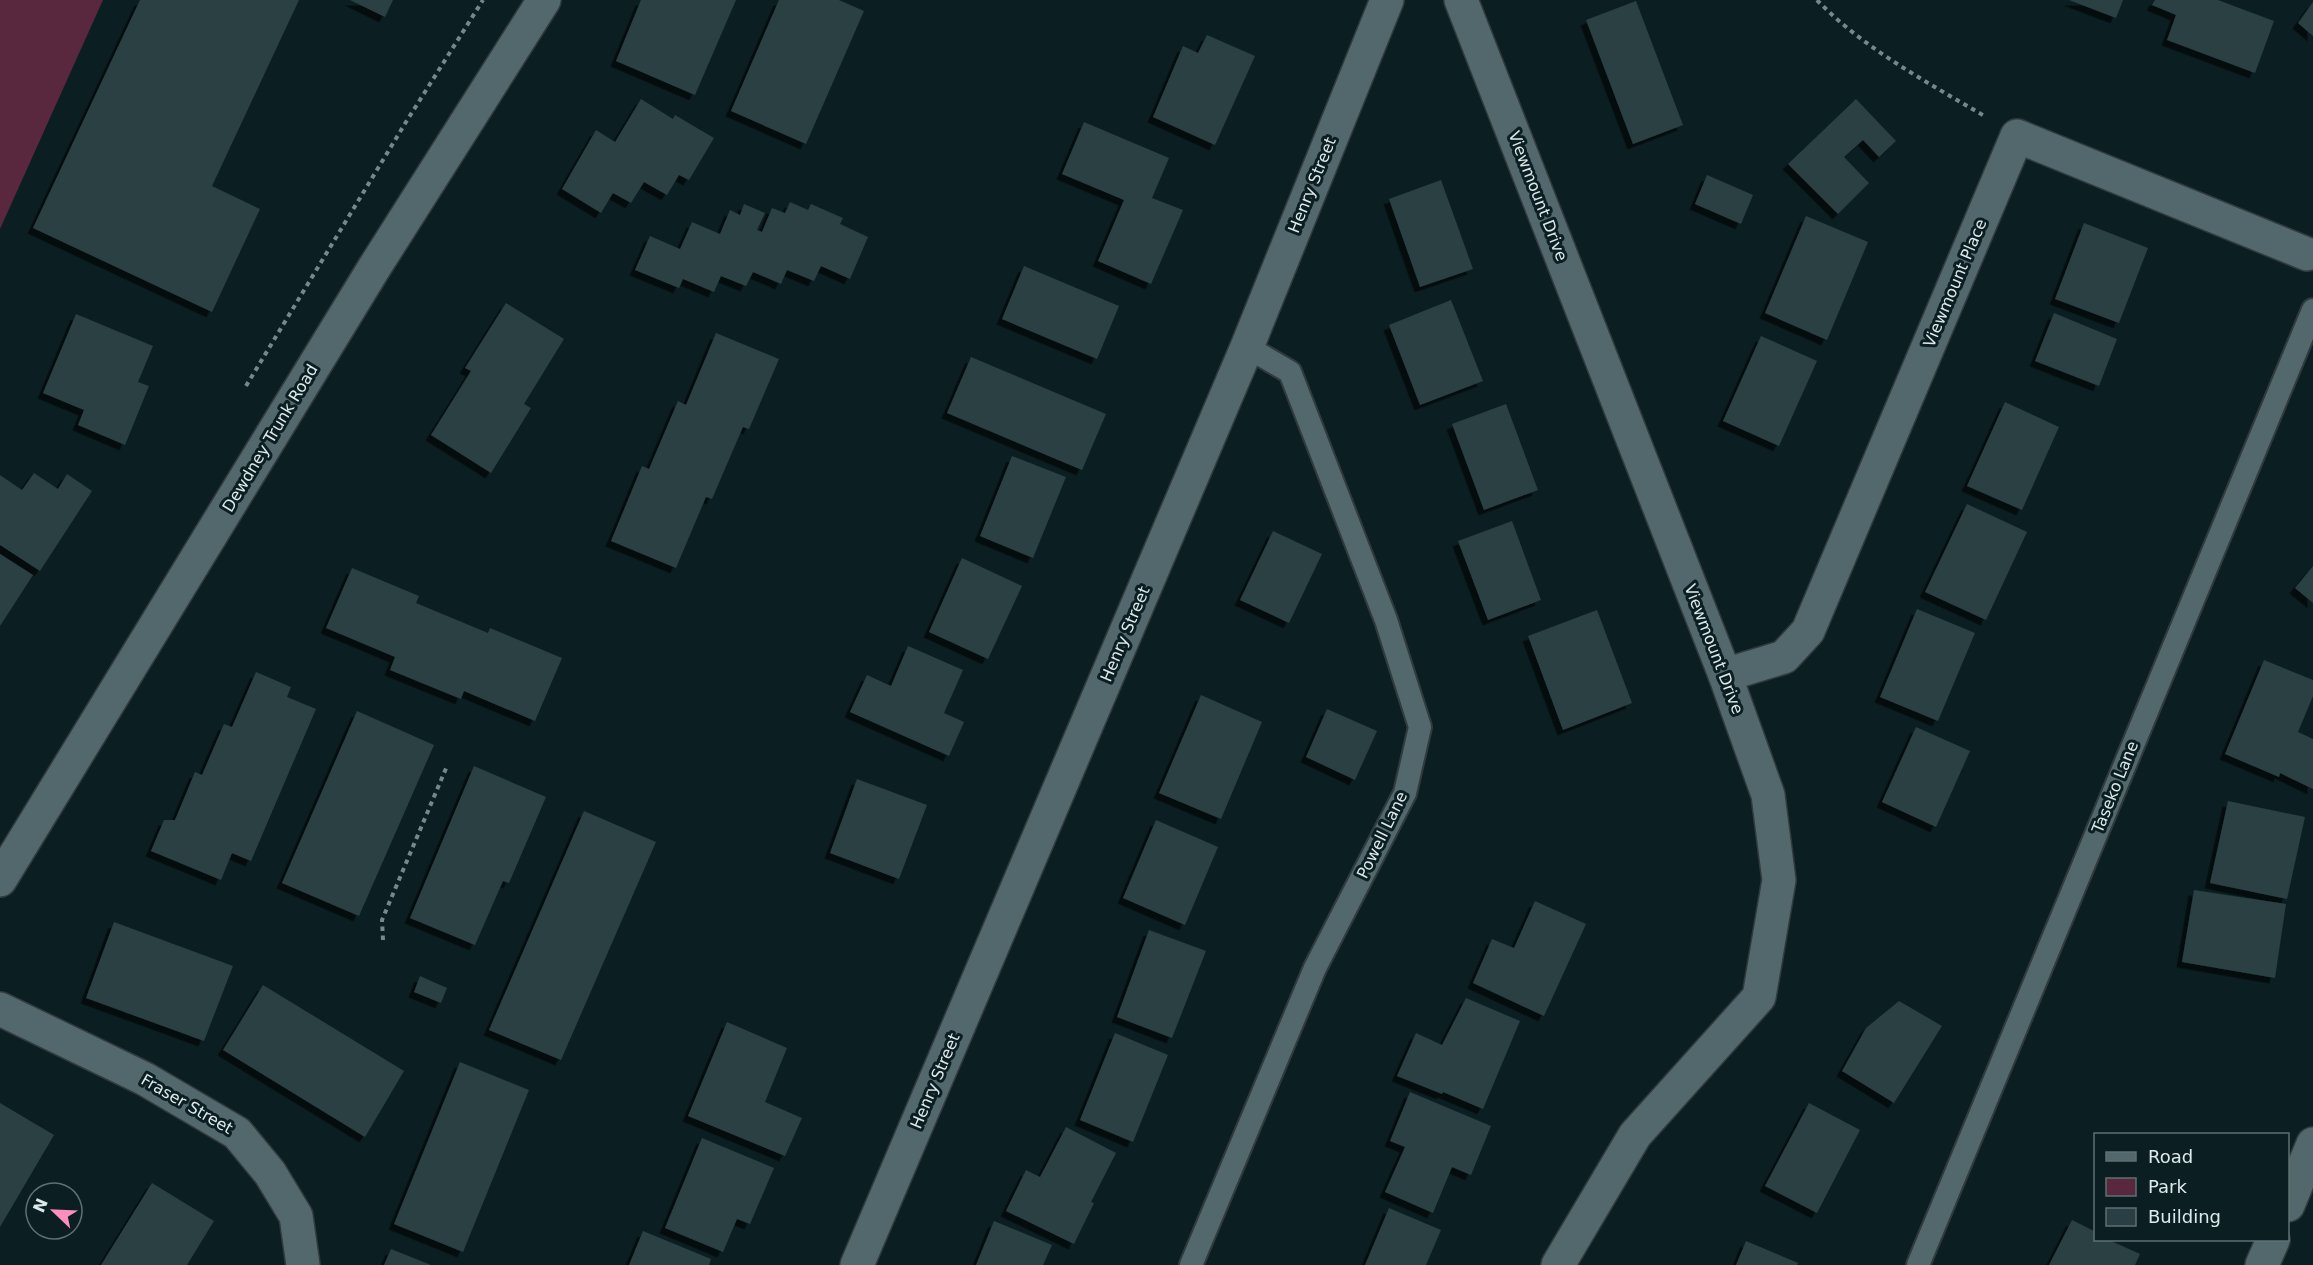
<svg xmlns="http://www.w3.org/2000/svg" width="2313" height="1265" viewBox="0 0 2313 1265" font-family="'DejaVu Sans',sans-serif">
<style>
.green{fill:#59273e}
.building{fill:#2a3f43;filter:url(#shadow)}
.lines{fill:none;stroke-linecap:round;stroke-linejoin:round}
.lane-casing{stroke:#313a3d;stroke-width:26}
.street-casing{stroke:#313a3d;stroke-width:36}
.secondary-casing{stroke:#313a3d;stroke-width:36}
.path{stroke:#77878a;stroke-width:4;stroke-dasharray:4.5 4.5;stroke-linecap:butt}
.lane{stroke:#52686c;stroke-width:22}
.street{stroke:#52686c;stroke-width:33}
.secondary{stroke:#52686c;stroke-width:33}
.labels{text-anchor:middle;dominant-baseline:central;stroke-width:6;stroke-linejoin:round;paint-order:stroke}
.street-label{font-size:16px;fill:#dde9eb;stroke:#0b1f22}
</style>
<defs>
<filter id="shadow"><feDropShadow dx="-5.5" dy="5.5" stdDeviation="0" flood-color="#0009"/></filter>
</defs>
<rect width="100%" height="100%" fill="#0b1f22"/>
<path class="green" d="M0,0H103L0,229Z"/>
<g class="building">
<path d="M140,0H299L212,186L260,209L212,312L33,228Z"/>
<path d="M350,0H393L385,17Z"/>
<path d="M641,0H736L695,95L616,61Z"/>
<path d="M779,0H839L864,11L806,144L731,111Z"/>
<path d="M2069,0H2123L2116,18Z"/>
<path d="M2155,0H2218L2274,21L2255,73L2167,40L2176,15L2152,5Z"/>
<path d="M1636,1L1683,125L1633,144L1586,20Z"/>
<path d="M2313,2V36L2298,23Z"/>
<path d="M1207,35L1255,56L1215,145L1153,117L1183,46L1198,53Z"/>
<path d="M641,99L673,119L675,115L714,138L689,180L679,175L667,195L644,182L631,203L613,193L601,213L562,189L596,130L615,142Z"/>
<path d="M1856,99L1896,141L1879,157L1863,140L1844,157L1869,183L1838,214L1788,164Z"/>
<path d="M1084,122L1169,158L1152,198L1183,210L1151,284L1098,261L1124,200L1062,174Z"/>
<path d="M1707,175L1753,195L1741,224L1695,204Z"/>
<path d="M1441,180L1473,269L1420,287L1389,199Z"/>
<path d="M790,202L808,210L811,204L843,218L840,224L868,237L850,279L821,266L814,281L787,270L781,284L753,272L746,286L721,276L714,292L683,279L679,288L635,270L650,236L680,249L692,222L720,234L730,210L740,215L744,204L765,213L757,230L762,232L772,208L785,213Z"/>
<path d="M1806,216L1868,242L1827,340L1765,313Z"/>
<path d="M2084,223L2148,248L2119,323L2055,299Z"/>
<path d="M1024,266L1119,306L1097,359L1002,319Z"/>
<path d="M1451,300L1483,381L1420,405L1389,325Z"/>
<path d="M506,303L564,339L524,404L531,408L491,473L431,435L471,371L465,368Z"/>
<path d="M2054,313L2117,339L2099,386L2035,361Z"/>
<path d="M76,314L153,346L138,382L149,386L125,445L78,425L84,410L43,393Z"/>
<path d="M716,333L779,359L749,429L743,427L712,499L706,497L676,568L611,541L642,466L649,469L678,401L686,405Z"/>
<path d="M1761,336L1817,361L1779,446L1723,421Z"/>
<path d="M971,357L1106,414L1082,470L947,413Z"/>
<path d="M2005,402L2059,427L2022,510L1967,486Z"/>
<path d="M1506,404L1538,490L1484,510L1452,424Z"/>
<path d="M1012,456L1066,477L1033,558L980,536Z"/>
<path d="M34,473L58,489L67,474L92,491L40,571L0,545V475L22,490Z"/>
<path d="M1967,504L2027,532L1986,620L1925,592Z"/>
<path d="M1512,521L1541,600L1488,620L1458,541Z"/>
<path d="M1273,531L1322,554L1289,623L1240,600Z"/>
<path d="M0,554L33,575L0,626Z"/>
<path d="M962,558L1022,586L988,659L929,632Z"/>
<path d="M2313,566V603L2295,588Z"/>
<path d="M352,568L419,596L416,603L488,633L490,628L562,658L535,721L464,691L461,699L390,670L395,657L326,628Z"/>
<path d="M1917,609L1975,633L1938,721L1880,697Z"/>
<path d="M1597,610L1632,703L1563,730L1528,636Z"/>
<path d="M908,646L963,670L944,713L964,722L949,756L850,712L867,675L891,686Z"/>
<path d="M2264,660L2313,680V696L2298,732L2313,739V789L2280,773L2279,777L2225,754Z"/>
<path d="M256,672L291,687L287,697L316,709L251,861L232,853L221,880L151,851L164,820H175L195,772L202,775L224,724L232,727Z"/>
<path d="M1201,695L1262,722L1221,819L1159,793Z"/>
<path d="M1327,709L1377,731L1355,780L1306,757Z"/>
<path d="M357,711L434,745L359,916L282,883Z"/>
<path d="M1916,727L1970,751L1936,827L1882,802Z"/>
<path d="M474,766L546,797L509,883L503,881L475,945L410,918Z"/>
<path d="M857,779L927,805L899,879L830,853Z"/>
<path d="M2228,801L2305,817L2287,899L2210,883Z"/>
<path d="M584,811L656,842L561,1060L489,1030Z"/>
<path d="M1156,820L1218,847L1185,925L1123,898Z"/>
<path d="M2194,890L2286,904L2275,978L2182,962Z"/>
<path d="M1535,901L1586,924L1544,1016L1473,983L1492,939L1514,948Z"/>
<path d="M114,922L233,966L204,1041L86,998Z"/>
<path d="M1149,930L1206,951L1172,1038L1117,1017Z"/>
<path d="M420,976L447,988L441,1003L414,992Z"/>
<path d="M263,985L404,1071L365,1137L223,1050Z"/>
<path d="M1466,998L1520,1021L1483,1109L1443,1092L1442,1094L1397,1076L1416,1033L1442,1045Z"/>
<path d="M1899,1001L1942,1026L1894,1103L1842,1071L1866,1028Z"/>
<path d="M727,1022L787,1048L765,1102L802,1118L785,1156L688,1116Z"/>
<path d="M1115,1033L1168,1055L1133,1142L1080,1120Z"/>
<path d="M460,1062L529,1090L463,1252L394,1224Z"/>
<path d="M1410,1092L1491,1126L1471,1175L1452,1167L1433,1213L1385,1192L1405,1147L1390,1141Z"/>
<path d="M0,1103L54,1135L0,1227Z"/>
<path d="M1809,1103L1860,1130L1817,1213L1765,1186Z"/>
<path d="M1066,1127L1116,1153L1091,1202L1094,1203L1074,1244L1006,1211L1026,1170L1040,1177Z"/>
<path d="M702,1138L774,1168L750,1224L737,1219L723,1252L665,1228Z"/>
<path d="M152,1183L214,1221L187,1265H101Z"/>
<path d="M1389,1208L1441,1230L1426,1265H1365Z"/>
<path d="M2072,1220L2096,1232V1240H2109L2140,1254L2135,1265H2049Z"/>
<path d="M994,1221L1052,1245L1043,1265H976Z"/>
<path d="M643,1231L711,1259L709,1265H629Z"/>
<path d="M1746,1241L1798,1263L1797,1265H1736Z"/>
<path d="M391,1249L431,1265H384Z"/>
</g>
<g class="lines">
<defs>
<g id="lane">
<path d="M1191,1265L1315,968L1405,793L1420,727L1386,620L1290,372L1247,347"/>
<path d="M1918,1265L2313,310"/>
</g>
<g id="street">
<path d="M1461,0L1725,675L1768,795L1779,880L1759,997L1635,1135L1558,1265"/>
<path d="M1725,675L1784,657L1808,631L2017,136L2307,254"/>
<path d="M0,1009L145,1079L237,1133L270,1173L296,1216L303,1265"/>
<path d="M2288,1205L2313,1144"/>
<path d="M857,1265L1247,347L1387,0"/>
<path d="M2262,1265L2273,1240"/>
</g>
<path id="secondary" d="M0,880L374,268L544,0"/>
</defs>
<use href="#lane" class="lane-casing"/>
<use href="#street" class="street-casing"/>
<use href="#secondary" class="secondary-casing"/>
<g class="path">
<path d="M1817,0C1864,49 1927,82 1986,117"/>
<path d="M246,386L406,122L483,0"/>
<path d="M383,940L382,920L447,766"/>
</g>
<use href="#lane" class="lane"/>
<use href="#street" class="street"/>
<use href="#secondary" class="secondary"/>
</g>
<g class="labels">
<g class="street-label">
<text transform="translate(1312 185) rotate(-68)">Henry Street</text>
<text transform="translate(1538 196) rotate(69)">Viewmount Drive</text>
<text transform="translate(1955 283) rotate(-67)">Viewmount Place</text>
<text transform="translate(270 438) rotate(-59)">Dewdney Trunk Road</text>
<text transform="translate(1125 634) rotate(-67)">Henry Street</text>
<text transform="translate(1714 649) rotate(69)">Viewmount Drive</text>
<text transform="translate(2115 787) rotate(-68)">Taseko Lane</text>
<text transform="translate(1382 835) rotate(-64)">Powell Lane</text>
<text transform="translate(935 1081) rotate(-67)">Henry Street</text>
<text transform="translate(187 1104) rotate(30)">Fraser Street</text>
</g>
</g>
<rect x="2094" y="1133" width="195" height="108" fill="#0b1f22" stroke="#5f7072" stroke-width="1.5"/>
<rect x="2106" y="1152" width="30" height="9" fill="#52686c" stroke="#5f7072" stroke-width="1.5"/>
<text x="2148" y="1163" font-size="18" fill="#dde9eb">Road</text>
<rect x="2106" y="1178" width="30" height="18" fill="#59273e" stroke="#5f7072" stroke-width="1.5"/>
<text x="2148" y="1193" font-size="18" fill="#dde9eb">Park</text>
<rect x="2106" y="1208" width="30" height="18" fill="#2a3f43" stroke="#5f7072" stroke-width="1.5"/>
<text x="2148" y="1223" font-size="18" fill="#dde9eb">Building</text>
<g transform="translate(54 1211) rotate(293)"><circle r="28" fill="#0b1f22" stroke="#5f7072" stroke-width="1.5"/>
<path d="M0-4.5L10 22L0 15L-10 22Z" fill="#fd8ebe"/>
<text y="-9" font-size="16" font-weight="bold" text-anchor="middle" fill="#dde9eb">N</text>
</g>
</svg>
